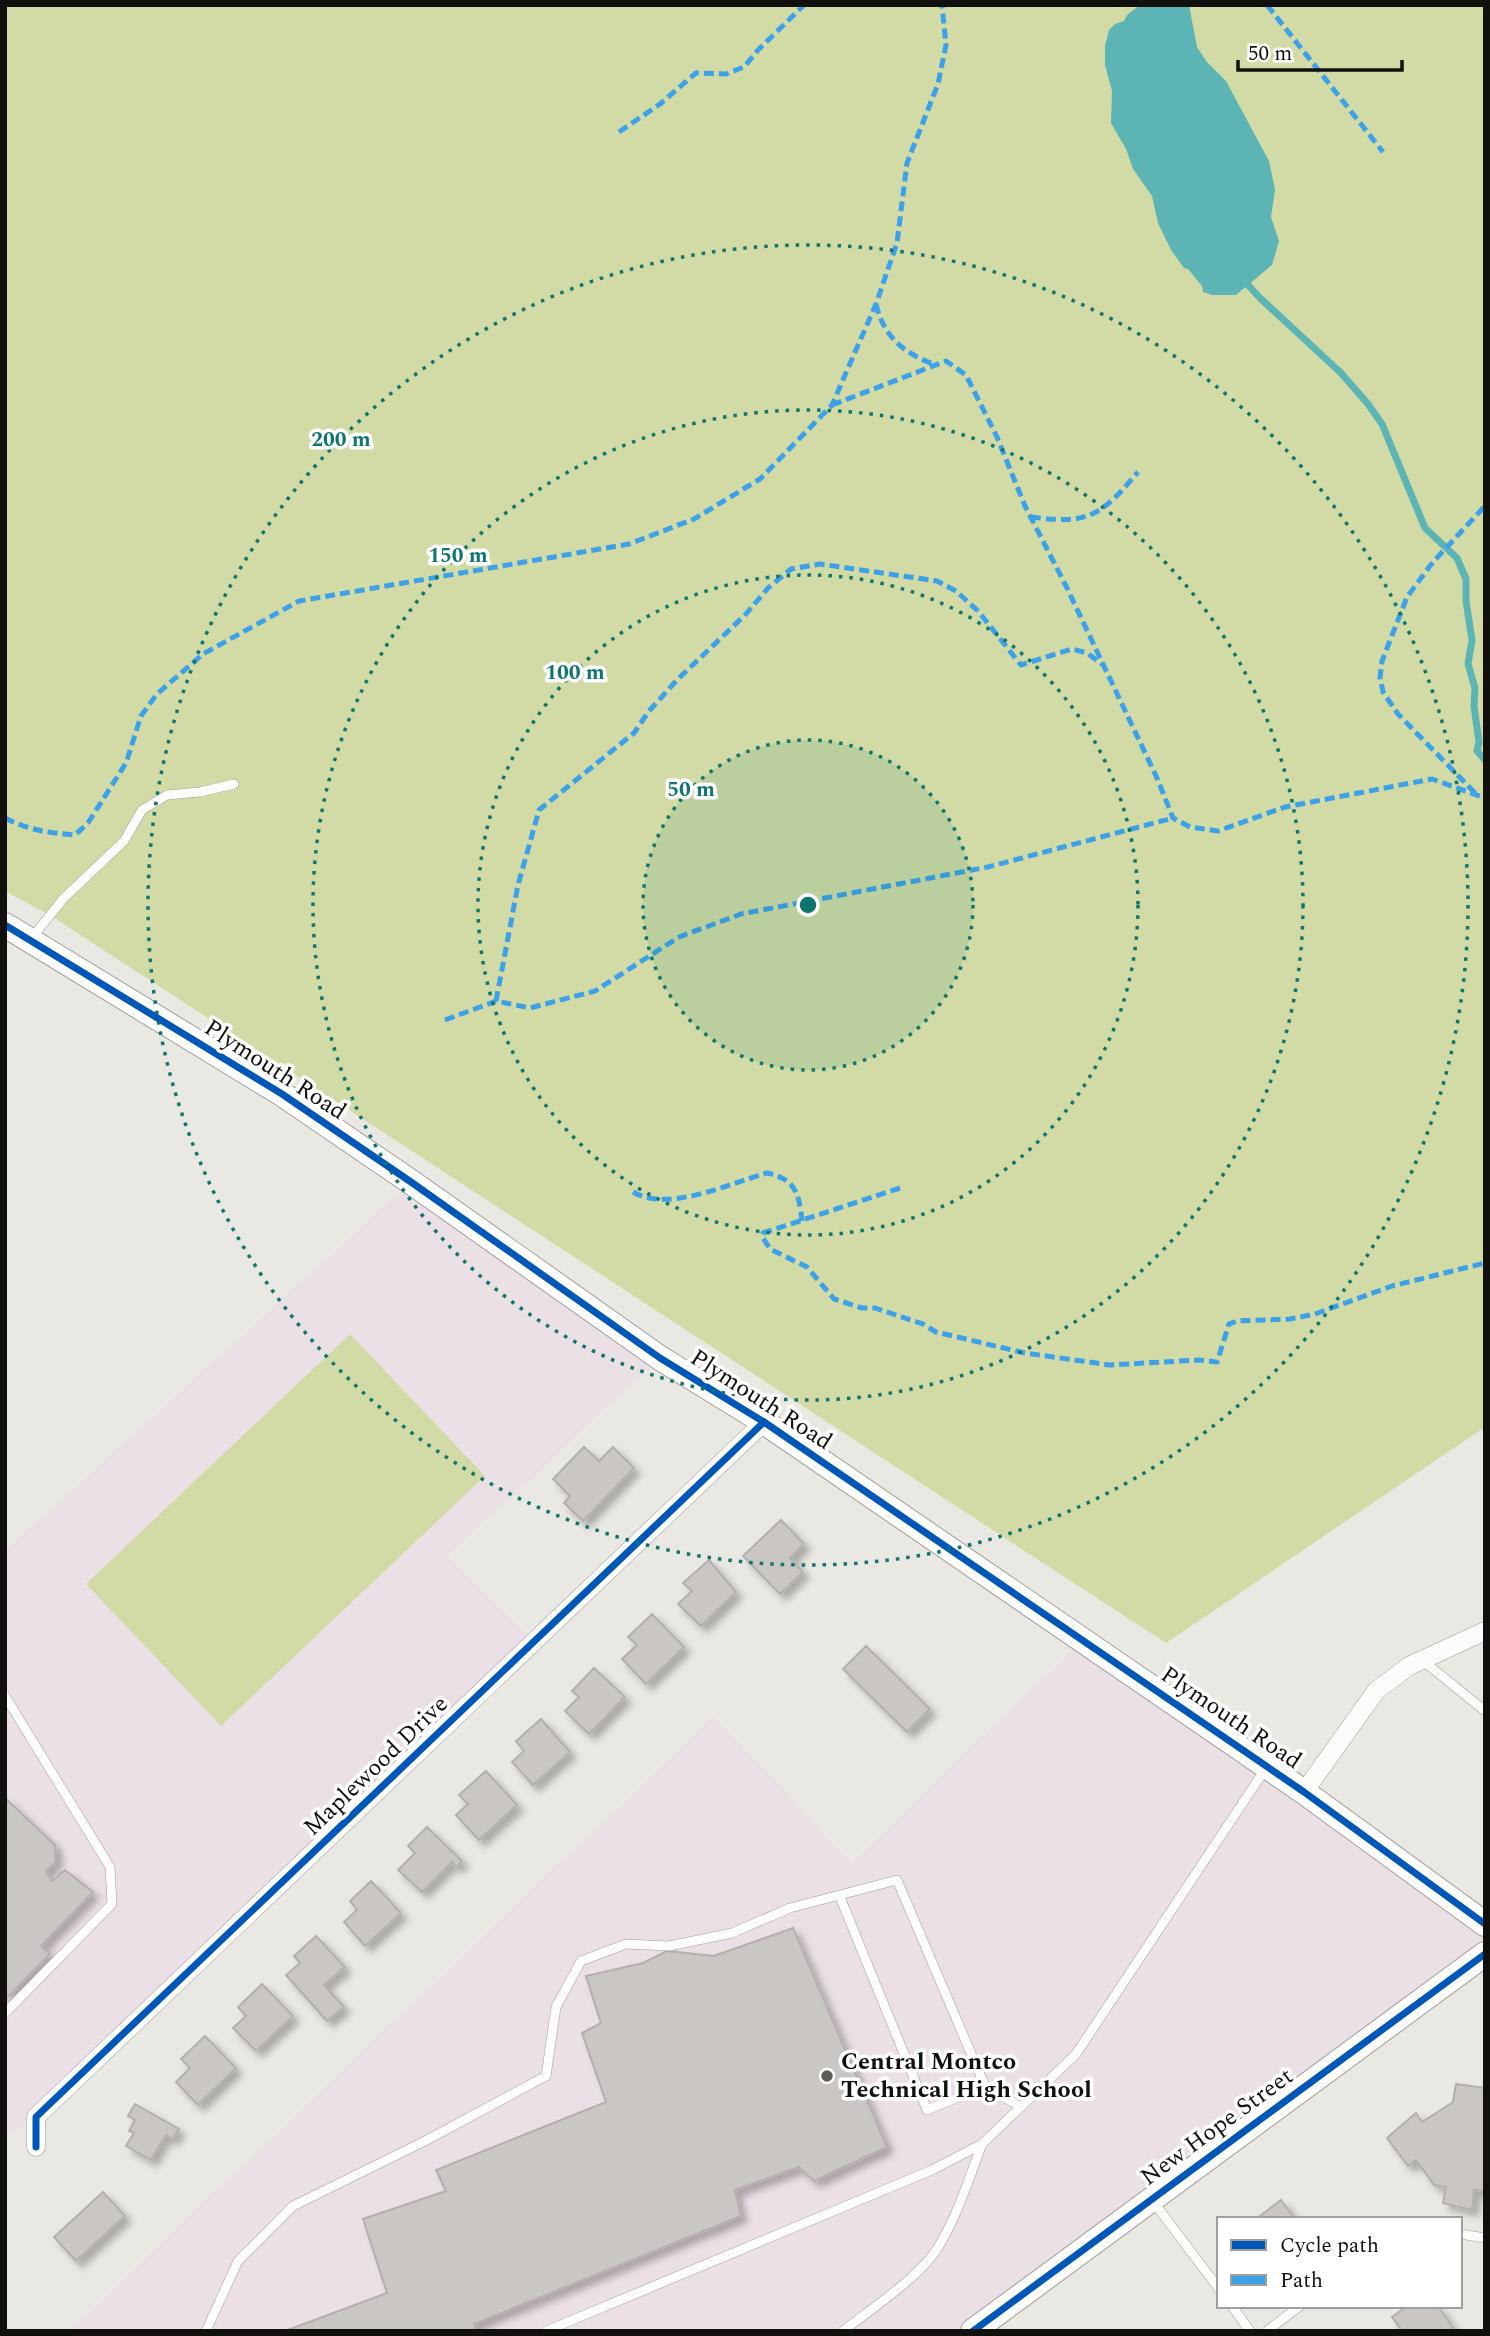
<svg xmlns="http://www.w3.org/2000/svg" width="1490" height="2336" viewBox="0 0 1490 2336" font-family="Spectral,serif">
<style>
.education{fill:#ebe0e6}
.green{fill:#d2dba6}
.water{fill:#5cb4b5}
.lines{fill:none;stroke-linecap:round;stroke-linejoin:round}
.stream{stroke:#5cb4b5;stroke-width:7}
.building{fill:#cac6c4;stroke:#b2afad;stroke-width:2;filter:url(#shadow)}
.lane-casing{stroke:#a09e99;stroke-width:10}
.street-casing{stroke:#a09e99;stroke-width:19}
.secondary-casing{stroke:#a09e99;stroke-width:26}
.lane{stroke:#fcfcfb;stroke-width:9}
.street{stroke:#fcfcfb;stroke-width:18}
.secondary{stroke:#fcfcfb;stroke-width:24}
.quiet{stroke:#3da1e9;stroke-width:5;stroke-dasharray:10 5;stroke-linecap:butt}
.cycleway-casing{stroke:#fff;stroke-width:11}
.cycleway{stroke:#0057b8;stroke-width:7}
.ring{fill:none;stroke:#0f766e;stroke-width:3.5;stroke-dasharray:3.5 7}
.poi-dot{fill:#5d5c57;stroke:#fff;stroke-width:2.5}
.labels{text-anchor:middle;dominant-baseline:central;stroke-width:7;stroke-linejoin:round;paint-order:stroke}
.street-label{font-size:24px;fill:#11100c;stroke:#fff}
.poi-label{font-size:24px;font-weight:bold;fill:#11100c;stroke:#fff;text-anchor:start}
.centre{fill:#0f766e;stroke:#fff;stroke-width:3.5}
.ring-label{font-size:21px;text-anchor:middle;font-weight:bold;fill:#0f766e;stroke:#fff;stroke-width:7;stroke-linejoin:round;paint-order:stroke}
</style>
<defs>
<filter id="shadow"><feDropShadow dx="6" dy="6" stdDeviation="3.5" flood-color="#0004"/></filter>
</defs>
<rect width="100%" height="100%" fill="#eae8e2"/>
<g class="education">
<path d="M411,1182L660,1358L447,1557L534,1641L36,2117L5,2136V1551Z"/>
<path d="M1082,1640L1485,1924V1954L973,2331H69L714,1716L852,1863Z"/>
</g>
<g class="green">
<path d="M5,5H1485V1427L1166,1643L53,917L5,891Z"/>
<path d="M350,1334L485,1476L221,1726L86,1584Z"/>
</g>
<path class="water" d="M1140,5H1189L1197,47L1207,62L1226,81L1269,161L1275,190L1271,217L1279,241L1272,265L1236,295H1212L1203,292L1202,286L1188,269L1184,268L1171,250L1158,223L1152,196L1133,169L1126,149L1111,123L1112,91L1105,65V46L1109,30L1115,24L1124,21L1127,15Z"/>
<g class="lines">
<path class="stream" d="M1246,275L1248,285L1260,298L1341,373L1368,404L1382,424L1425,528L1457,558L1466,579V601L1472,640L1468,664L1475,688L1474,706L1479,742L1477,751L1485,760"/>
</g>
<g class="building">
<path d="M584,1447L599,1461L613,1447L634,1468L583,1521L564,1503L570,1496L553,1479Z"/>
<path d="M781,1520L804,1544L790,1558L803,1572L780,1594L743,1556Z"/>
<path d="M709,1560L736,1592L701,1626L678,1604L692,1591L683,1583Z"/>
<path d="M652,1614L684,1647L646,1684L622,1659L637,1645L628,1637Z"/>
<path d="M866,1646L930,1709L907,1732L843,1669Z"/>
<path d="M594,1668L625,1697L589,1734L565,1711L579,1697L572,1691Z"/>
<path d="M541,1719L570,1752L533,1785L512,1762L524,1751L516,1741Z"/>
<path d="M486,1771L517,1805L479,1840L456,1815L468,1804L459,1795Z"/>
<path d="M5,1798L55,1845L56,1862L46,1871L52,1881L65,1870L93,1892L41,1946L50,1954L5,2000Z"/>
<path d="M427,1827L462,1861L457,1867L452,1862L422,1892L398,1870L415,1853L408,1846Z"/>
<path d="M371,1881L401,1913L365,1946L344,1922L357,1910L350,1901Z"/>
<path d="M793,1928L887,2147L814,2181L799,2167L735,2190L741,2216L474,2324L476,2331H285L387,2293L363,2219L446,2191L436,2170L606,2102L582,2033L601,2023L586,1976L643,1963L667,1951L714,1956Z"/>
<path d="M316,1936L345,1967L324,1985L344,2007L327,2021L286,1975L300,1963L294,1956Z"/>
<path d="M262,1984L293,2016L256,2051L233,2028L246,2016L238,2007Z"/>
<path d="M205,2036L236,2068L198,2105L176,2082L190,2068L181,2059Z"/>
<path d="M1456,2084L1485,2088V2191L1474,2190L1472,2210L1443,2203L1446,2187L1434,2185L1416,2160L1408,2166L1387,2138L1416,2113L1422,2122L1453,2102Z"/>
<path d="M135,2104L179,2129L173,2139L166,2135L151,2160L126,2146L134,2133L129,2131L135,2120L128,2116Z"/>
<path d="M103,2192L125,2216L76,2261L54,2237Z"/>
<path d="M1281,2200L1295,2219H1256Z"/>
<path d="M1407,2306H1438L1455,2331H1402L1392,2317Z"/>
</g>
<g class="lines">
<defs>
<g id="lane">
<path d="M31,939L63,899L124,841L142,810L167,795L200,792L234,784"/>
<path d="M1422,1660L1485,1711"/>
<path d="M5,1696L110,1867L112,1904L5,2013"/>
<path d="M985,2086L1021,2107"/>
<path d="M1152,2200L1219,2289"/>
<path d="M1460,2234L1485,2238"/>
<path d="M1232,2306L1250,2331"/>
<path d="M206,2331L238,2261L293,2206L425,2141L546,2076L556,2007L581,1961L626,1944L669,1946L732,1933L790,1908L897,1880L985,2086L927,2110L840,1897"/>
<path d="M546,2331L932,2170L982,2144L1076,2054L1266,1768"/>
<path d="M843,2331C870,2310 919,2277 937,2249C957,2217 969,2179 982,2144"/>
<path d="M1267,2331L1300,2306"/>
</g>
<g id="street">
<path d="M1304,1792L1376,1691L1409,1666L1485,1631"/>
<path d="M36,2147V2117L764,1422"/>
</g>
<g id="secondary">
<path d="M5,925L282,1094L411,1182L660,1358L764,1422L1304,1792L1485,1924"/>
<path d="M973,2331L1485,1954"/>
</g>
</defs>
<use href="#lane" class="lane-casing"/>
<use href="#street" class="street-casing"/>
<use href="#secondary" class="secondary-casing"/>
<use href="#lane" class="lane"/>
<use href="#street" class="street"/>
<use href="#secondary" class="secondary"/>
<g class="quiet">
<path d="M1267,5L1383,152"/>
<path d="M619,132L660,104L696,73L726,74L744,67L758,50L804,5"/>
<path d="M876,304C884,338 905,354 936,365"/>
<path d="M832,405L946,361L966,375L997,437L1025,506L1066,586L1157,778L1173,818L1190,827L1218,831L1285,807L1432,779L1485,798"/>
<path d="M1031,517C1048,519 1071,522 1087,516C1108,509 1124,488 1138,472"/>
<path d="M1475,793L1398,714L1383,692L1380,677L1382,661L1407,597L1433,562L1485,506"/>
<path d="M5,818C28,830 50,833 75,835L88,823L126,763L141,716L157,694L203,654L299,601L629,544L694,519L760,479L832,405L876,304L897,243L907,163L938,84L946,45L942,5"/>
<path d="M496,1001L518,885L539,810L634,733L649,711L677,680L746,614L768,588L791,569L820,564L937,581L956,591L978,611L1021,665L1072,649L1087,653L1103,665"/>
<path d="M445,1020L496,1001L530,1008L595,991L679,937L741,914L988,867L1173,818"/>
<path d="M900,1188L763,1233V1238L770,1249L807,1267L834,1299L862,1308H875L923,1324L936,1332L1025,1353L1110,1365L1199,1360L1217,1362L1229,1324L1237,1321L1290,1319L1315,1314L1392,1286L1485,1263"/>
<path d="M633,1192C668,1213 730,1183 767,1173C796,1179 799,1194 802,1221"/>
</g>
<defs>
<g id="cycleway">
<path d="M5,925L282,1094L411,1182L660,1358L764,1422L1304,1792L1485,1924"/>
<path d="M36,2147V2117L764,1422"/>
<path d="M973,2331L1485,1954"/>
</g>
</defs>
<use href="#cycleway" class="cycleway-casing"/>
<use href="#cycleway" class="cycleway"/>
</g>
<circle cx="808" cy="905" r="165" fill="#0f766e" fill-opacity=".12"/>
<g class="ring">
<circle cx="808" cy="905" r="165"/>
<circle cx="808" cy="905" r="330"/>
<circle cx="808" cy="905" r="495"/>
<circle cx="808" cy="905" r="660"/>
</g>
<circle class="poi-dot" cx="827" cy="2076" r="7"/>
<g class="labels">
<g class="street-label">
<text transform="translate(275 1070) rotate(33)">Plymouth Road</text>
<text transform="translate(761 1400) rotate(33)">Plymouth Road</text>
<text transform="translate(1231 1718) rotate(34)">Plymouth Road</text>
<text transform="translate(376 1766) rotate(-44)">Maplewood Drive</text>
<text transform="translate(1217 2127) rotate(-36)">New Hope Street</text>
</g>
<g class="poi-label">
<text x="841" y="2062">Central Montco<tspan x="841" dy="28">Technical High School</tspan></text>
</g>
</g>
<circle cx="808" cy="905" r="10" class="centre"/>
<g class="ring-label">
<text x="341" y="446">200 m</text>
<text x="458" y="562">150 m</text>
<text x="575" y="679">100 m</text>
<text x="691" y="796">50 m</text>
</g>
<rect width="1490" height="2336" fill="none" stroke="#11100c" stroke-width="14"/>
<rect x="1217" y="2217" width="245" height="91" fill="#ffffff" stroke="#a09f9e" stroke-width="2"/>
<rect x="1231" y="2240" width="35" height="10" fill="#0057b8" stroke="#a09f9e" stroke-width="2"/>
<text x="1280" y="2252" font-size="21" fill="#11100c">Cycle path</text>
<rect x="1231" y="2275" width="35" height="10" fill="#3da1e9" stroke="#a09f9e" stroke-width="2"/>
<text x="1280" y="2287" font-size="21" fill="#11100c">Path</text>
<path d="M1238 60v10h164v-10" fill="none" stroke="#11100c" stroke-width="3.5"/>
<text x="1248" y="60" font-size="21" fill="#11100c" stroke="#ffffff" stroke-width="5" paint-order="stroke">50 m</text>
</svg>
